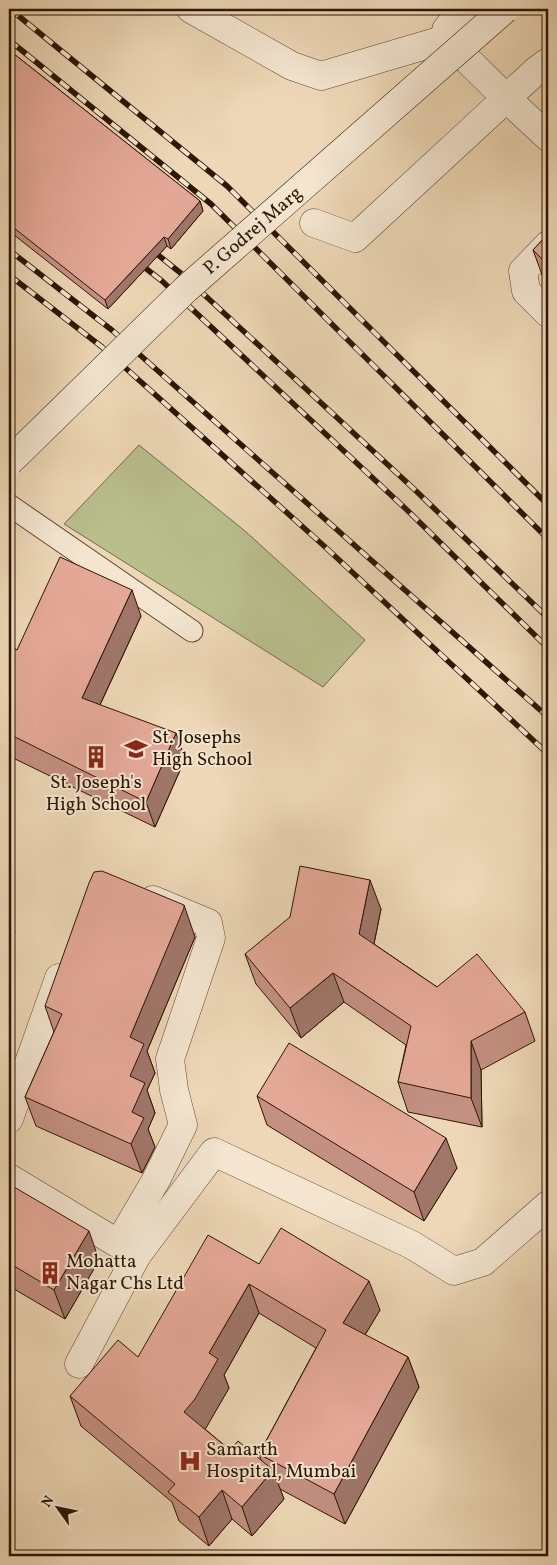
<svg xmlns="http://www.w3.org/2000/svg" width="557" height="1565" viewBox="0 0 557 1565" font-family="Vollkorn,serif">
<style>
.green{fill:#b9be8d;stroke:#726a48}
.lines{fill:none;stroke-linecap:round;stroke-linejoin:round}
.lane-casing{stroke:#5c462f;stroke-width:23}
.street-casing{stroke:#5c462f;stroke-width:29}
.lane{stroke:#f3e5d0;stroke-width:21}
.street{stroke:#f3e5d0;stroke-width:28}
.rail-casing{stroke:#2c1602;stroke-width:5.5}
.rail{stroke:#f3e5d0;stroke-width:4;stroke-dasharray:11;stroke-linecap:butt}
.secondary-bridge-casing{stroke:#2c1602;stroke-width:29;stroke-linecap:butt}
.secondary-bridge{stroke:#f3e5d0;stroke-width:28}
.wall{fill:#c49082;stroke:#2c1602;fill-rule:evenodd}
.shaded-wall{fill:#a0766a;stroke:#2c1602}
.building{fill:#e4a897;stroke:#2c1602}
.labels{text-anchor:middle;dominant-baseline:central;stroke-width:4;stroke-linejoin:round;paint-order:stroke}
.street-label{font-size:19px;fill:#2c1602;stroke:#f3e5d0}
.poi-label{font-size:19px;fill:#2c1602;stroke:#f3e5d0;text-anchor:start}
</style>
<rect width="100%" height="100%" fill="#edd7b6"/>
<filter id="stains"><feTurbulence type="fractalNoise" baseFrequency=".004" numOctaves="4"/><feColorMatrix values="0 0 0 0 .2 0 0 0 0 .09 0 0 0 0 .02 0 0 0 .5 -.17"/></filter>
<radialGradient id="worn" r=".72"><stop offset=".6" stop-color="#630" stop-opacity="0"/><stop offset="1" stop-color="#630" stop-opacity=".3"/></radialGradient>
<path class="green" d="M139,445L245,531L365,640L323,687L64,524Z"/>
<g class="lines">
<defs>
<path id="lane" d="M9,505L192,631"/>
<g id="street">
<path d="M191,9L292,66L321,76L446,39"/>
<path d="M469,9L454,20L446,30V39L506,98L548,137"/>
<path d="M314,223L355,238L537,70L548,62"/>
<path d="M548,245L523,271L526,291L548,313"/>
<path d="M9,1119L59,978"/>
<path d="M9,1178L137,1255L79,1364"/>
<path d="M119,1243L156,1180L183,1125L174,1090L170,1059L211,938L208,923L153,900"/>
<path d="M137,1255L214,1152L412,1245L454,1271L483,1262L548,1205"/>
</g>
</defs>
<use href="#lane" class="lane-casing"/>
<use href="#street" class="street-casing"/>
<use href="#lane" class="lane"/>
<use href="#street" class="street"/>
<defs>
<g id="rail">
<path d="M10,9L227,186L548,505"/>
<path d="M9,40L211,204L548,539"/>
<path d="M147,246L183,275L414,489L548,618"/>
<path d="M9,250L113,331L548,717"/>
<path d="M135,260L162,281L407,510L548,648"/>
<path d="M9,275L102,347L323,545L548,754"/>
</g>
</defs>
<use href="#rail" class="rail-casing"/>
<use href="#rail" class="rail"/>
<defs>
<path id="secondary-bridge" d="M9,462L186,289L505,9"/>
</defs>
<use href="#secondary-bridge" class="secondary-bridge-casing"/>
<use href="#secondary-bridge" class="secondary-bridge"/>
</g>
<g class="wall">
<path d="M9,50L200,201L203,211L171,249L167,246L108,309L9,231Z"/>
<path d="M548,234V284L544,280L533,250Z"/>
<path d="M141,616L100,705L185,759L155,827L9,756V646L17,650Z"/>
<path d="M381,909L374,944L437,987L525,1012L535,1041L481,1070L482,1127L408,1112L398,1082L406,1045L344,1002L301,1038L256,984L245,954Z"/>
<path d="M194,934L195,937L147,1051L155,1073L147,1090L155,1113L148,1129L155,1147L142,1173L36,1126L25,1097L54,1032L45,1006Z"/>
<path d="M257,1096L457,1168L424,1221L267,1125Z"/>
<path d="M9,1184L99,1260L65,1319L9,1286Z"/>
<path d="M259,1264L380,1310L365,1335L408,1357L419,1387L345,1524L280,1489L284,1499L252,1536L232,1519L209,1546L179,1521L172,1502L81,1426L70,1396L138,1357ZM259,1313L316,1348L259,1454L261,1460L230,1450L205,1429L229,1388L224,1375Z"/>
</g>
<g class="shaded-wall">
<path d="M200,201L203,211L171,249L168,239Z"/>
<path d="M164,237L167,246L108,309L105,300Z"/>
<path d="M132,590L141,616L91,724L82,698Z"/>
<path d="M176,733L185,759L155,827L146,802Z"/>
<path d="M370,880L381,909L370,963L359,934Z"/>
<path d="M184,905L195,937L147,1051L155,1073L147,1090L155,1113L148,1129L155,1147L142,1173L131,1144L132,1112L130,1076V1037Z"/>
<path d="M9,914L15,932L9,942Z"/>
<path d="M333,973L344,1002L301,1038L290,1008Z"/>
<path d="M471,1041L481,1070L482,1127L471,1098Z"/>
<path d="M446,1138L457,1168L424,1221L414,1192Z"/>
<path d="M89,1231L99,1260L65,1319L54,1290Z"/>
<path d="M369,1281L380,1310L354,1353L343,1323Z"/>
<path d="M249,1284L259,1313L224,1375L229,1388L206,1428L195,1442L184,1412L209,1353Z"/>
<path d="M408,1357L419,1387L345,1524L334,1494Z"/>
<path d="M273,1470L284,1499L252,1536L242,1507Z"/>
<path d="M222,1490L232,1519L209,1546L199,1517Z"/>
</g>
<g class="building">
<path d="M9,50L200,201L168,239L164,237L105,300L9,224Z"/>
<path d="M548,234V265L533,250Z"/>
<path d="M60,557L132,590L82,698L176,733L146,802L9,734V646L17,650Z"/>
<path d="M300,866L370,880L359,934L437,987L477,954L525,1012L471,1041V1098L398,1082L411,1026L333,973L290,1008L245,954L290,917Z"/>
<path d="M102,871L184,905V908L130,1037L144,1044L130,1076L145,1083L132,1112L144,1118L131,1144L25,1097L62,1014L45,1006L89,883L94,872Z"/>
<path d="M289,1043L446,1138L414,1192L257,1096Z"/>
<path d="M9,1184L89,1231L54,1290L9,1263Z"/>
<path d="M281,1228L369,1281L343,1323L408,1357L334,1494L259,1454L326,1330L249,1284L209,1353L218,1359L195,1399L184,1412L230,1450L238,1441L273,1470L242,1507L222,1490L199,1517L168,1492L175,1484L70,1396L118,1340L138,1357L208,1235L259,1264Z"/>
</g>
<defs>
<symbol id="school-bare" viewBox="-9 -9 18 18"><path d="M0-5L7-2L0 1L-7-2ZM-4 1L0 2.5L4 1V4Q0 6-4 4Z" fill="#8f2418" stroke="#f3e5d0" stroke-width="2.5" paint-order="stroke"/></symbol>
<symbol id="building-bare" viewBox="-9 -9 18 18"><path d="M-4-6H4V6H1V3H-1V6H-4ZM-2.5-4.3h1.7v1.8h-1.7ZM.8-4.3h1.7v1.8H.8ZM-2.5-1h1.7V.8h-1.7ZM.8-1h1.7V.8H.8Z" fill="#8f2418" stroke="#f3e5d0" stroke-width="2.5" paint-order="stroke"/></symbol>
<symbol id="hospital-bare" viewBox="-9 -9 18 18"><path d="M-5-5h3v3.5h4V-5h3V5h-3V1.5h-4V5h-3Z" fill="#8f2418" stroke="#f3e5d0" stroke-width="2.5" paint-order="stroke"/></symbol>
</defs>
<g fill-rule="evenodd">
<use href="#school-bare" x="120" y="733" width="32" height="32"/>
<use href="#building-bare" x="80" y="741" width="32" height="32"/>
<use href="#building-bare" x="34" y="1257" width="32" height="32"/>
<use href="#hospital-bare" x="174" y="1445" width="32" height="32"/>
</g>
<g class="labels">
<g class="street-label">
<text transform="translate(253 231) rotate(-41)">P. Godrej Marg</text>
</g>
<g class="poi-label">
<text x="152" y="738">St. Josephs<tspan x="152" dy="22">High School</tspan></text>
<text x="96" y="783" text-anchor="middle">St. Joseph's<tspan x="96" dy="22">High School</tspan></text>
<text x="66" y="1262">Mohatta<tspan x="66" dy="22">Nagar Chs Ltd</tspan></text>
<text x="206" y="1450">Samarth<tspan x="206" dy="22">Hospital, Mumbai</tspan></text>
</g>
</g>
<rect width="557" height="1565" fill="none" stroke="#edd7b6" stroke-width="30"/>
<rect x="10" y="10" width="537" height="1545" fill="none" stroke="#2c1602" stroke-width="2.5"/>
<rect x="15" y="15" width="527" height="1535" fill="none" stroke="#2c1602"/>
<g transform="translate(58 1508) rotate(303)" stroke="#f3e5d0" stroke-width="4" paint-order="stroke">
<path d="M0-4L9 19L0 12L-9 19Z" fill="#2c1602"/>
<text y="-8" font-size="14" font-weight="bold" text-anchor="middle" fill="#2c1602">N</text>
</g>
<rect width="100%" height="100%" filter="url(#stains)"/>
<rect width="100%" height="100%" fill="url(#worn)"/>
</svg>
